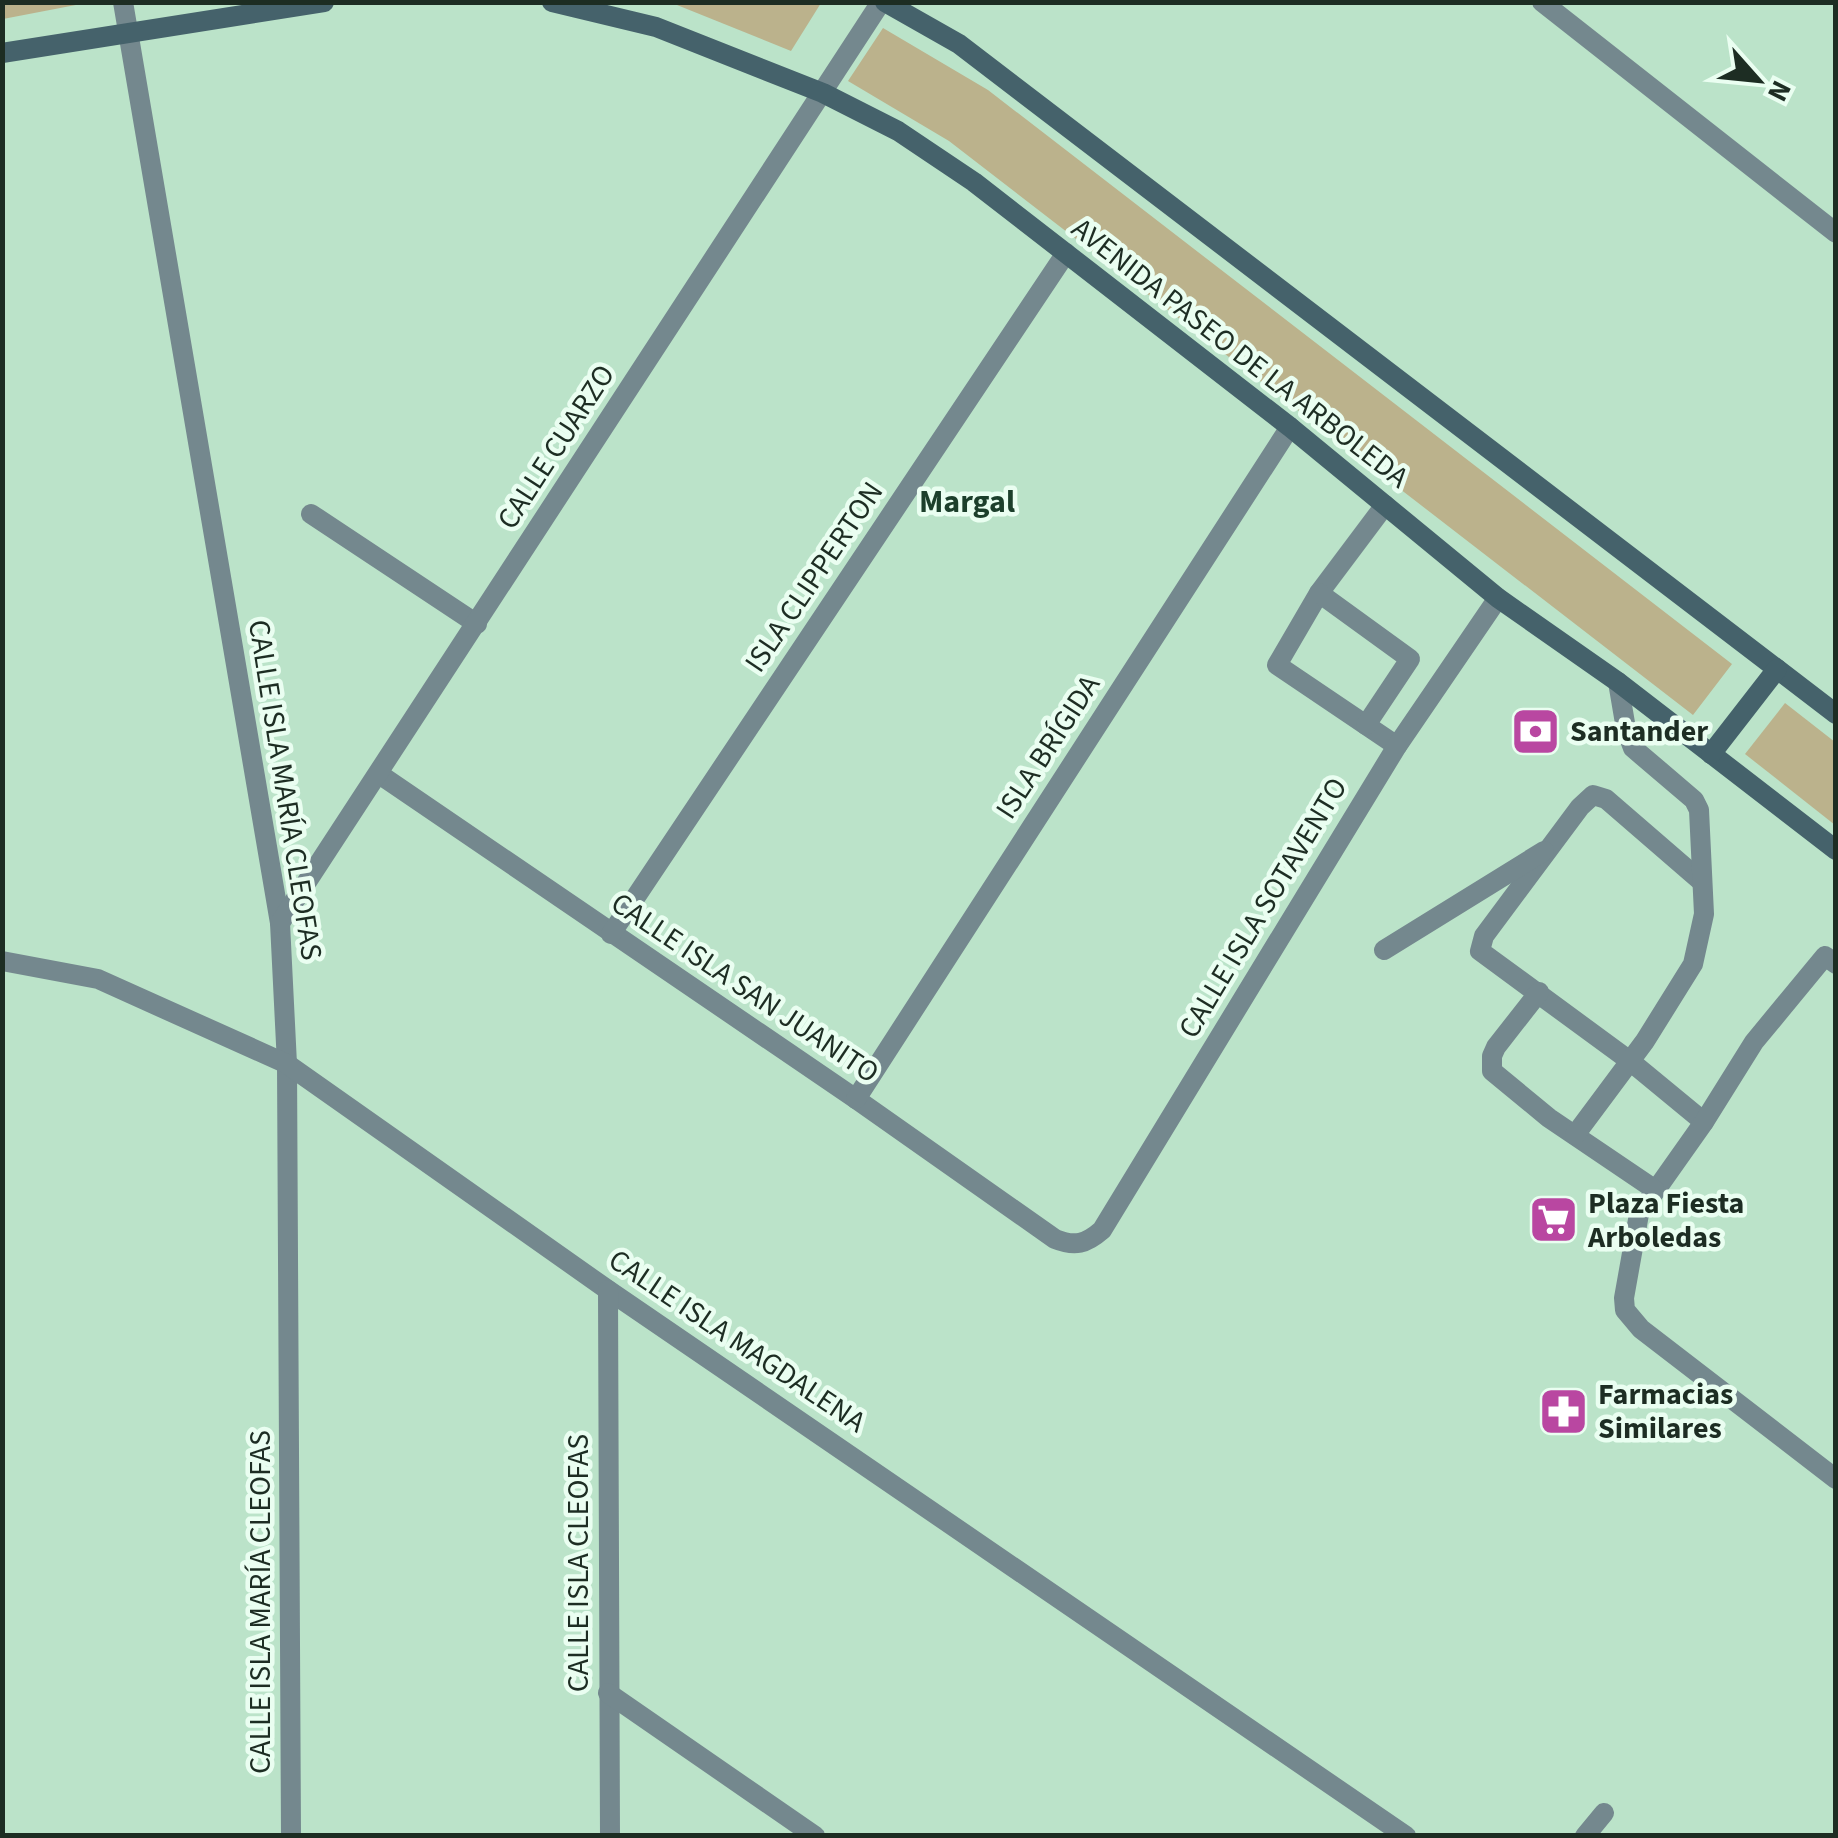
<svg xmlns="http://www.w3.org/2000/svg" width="1838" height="1838" viewBox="0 0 1838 1838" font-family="'Source Sans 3',sans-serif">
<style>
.green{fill:#bbb28c}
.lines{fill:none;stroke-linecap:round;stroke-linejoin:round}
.lane{stroke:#74888e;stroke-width:20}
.street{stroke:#74888e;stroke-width:20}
.secondary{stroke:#45626b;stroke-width:20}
.labels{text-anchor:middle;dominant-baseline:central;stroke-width:9;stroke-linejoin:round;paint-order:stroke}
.street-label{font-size:30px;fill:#1d2d23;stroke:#eafef1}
.poi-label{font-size:30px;font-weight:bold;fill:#1d2d23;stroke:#eafef1;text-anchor:start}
.neighbourhood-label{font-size:32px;font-weight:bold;fill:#1c3f2b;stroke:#eafef1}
</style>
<rect width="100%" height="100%" fill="#bbe3c9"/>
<g class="green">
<path d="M3,2H80L81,4L3,19Z"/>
<path d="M672,3H821L791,51Z"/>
<path d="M883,28L988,90L1732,664L1693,715L949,141L848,81Z"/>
<path d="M1785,703L1835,742V825L1745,754Z"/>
</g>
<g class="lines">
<g class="lane">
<path d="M1385,505L1319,593L1277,665L1397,746"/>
<path d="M311,514L477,624"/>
<path d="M1319,593L1410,659L1366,725"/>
<path d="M1702,882L1606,799L1593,795L1580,807L1484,936L1480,951L1630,1061L1704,1122"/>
<path d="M1384,950L1544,851"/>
<path d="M1836,964L1825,956L1754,1042L1704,1122L1639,1214L1624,1298L1625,1310L1641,1329L1836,1479"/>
<path d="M1539,992L1496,1047L1492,1056V1071L1549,1118L1654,1189"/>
<path d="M1575,1135L1645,1041L1693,964L1704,914L1699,810L1694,800L1633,748L1626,729L1618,682"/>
</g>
<g class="street">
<path d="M123,2L280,923L287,1064L291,1836"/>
<path d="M1542,2L1836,233"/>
<path d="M379,774L856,1099L1055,1239C1075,1247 1086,1244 1102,1230L1397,746L1498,598"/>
<path d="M280,923L881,2"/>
<path d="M611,934L1066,253"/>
<path d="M2,961L98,979L287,1064L608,1290L1406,1836"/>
<path d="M856,1099L1290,427"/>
<path d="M608,1290L610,1836"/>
<path d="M608,1693L815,1836"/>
<path d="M1585,1836L1604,1813"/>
</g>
<g class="secondary">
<path d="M552,2L656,27L823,93L898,131L974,182L1290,427L1498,598L1618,682L1836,850"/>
<path d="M885,2L959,44L1836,714"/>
<path d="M2,53L324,2"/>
<path d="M1711,754L1777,669"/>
</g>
</g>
<defs>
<symbol id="bank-square" viewBox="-11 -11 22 22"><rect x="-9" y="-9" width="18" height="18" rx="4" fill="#b947a1" stroke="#eafef1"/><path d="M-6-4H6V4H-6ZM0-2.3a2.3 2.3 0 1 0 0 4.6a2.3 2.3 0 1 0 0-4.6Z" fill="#fff"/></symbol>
<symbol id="supermarket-square" viewBox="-11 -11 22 22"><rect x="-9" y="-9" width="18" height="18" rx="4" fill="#b947a1" stroke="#eafef1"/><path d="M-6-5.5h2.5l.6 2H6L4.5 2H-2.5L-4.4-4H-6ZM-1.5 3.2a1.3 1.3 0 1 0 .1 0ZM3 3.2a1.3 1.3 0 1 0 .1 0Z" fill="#fff"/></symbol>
<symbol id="pharmacy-square" viewBox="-11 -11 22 22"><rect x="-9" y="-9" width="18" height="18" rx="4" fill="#b947a1" stroke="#eafef1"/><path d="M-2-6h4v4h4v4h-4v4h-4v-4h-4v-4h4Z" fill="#fff"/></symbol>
</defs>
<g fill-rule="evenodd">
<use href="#bank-square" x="1508" y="704" width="55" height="55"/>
<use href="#supermarket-square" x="1526" y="1192" width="55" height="55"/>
<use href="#pharmacy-square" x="1536" y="1384" width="55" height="55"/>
</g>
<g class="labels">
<g class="street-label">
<text transform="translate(1240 353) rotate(38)">AVENIDA PASEO DE LA ARBOLEDA</text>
<text transform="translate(556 447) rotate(-57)">CALLE CUARZO</text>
<text transform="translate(814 577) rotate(-56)">ISLA CLIPPERTON</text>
<text transform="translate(1048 747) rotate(-57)">ISLA BRÍGIDA</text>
<text transform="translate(285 790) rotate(81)">CALLE ISLA MARÍA CLEOFAS</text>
<text transform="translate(1263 908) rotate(-59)">CALLE ISLA SOTAVENTO</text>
<text transform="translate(745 988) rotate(34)">CALLE ISLA SAN JUANITO</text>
<text transform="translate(737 1341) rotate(34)">CALLE ISLA MAGDALENA</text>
<text transform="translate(578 1563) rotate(-90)">CALLE ISLA CLEOFAS</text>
<text transform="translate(260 1602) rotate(-90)">CALLE ISLA MARÍA CLEOFAS</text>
</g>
<g class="poi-label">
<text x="1570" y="731">Santander</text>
<text x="1588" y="1203">Plaza Fiesta<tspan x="1588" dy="34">Arboledas</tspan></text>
<text x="1598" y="1394">Farmacias<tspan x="1598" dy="34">Similares</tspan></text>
</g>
<g class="neighbourhood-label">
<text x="967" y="502">Margal</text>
</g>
</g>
<rect width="1838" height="1838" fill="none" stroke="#1d2d23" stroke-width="10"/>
<g transform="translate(1758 80) rotate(117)" stroke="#eafef1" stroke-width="8" paint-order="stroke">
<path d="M0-8L18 38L0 25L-18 38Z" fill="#1d2d23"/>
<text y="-15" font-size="28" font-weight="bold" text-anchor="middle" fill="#1d2d23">N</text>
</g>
</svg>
